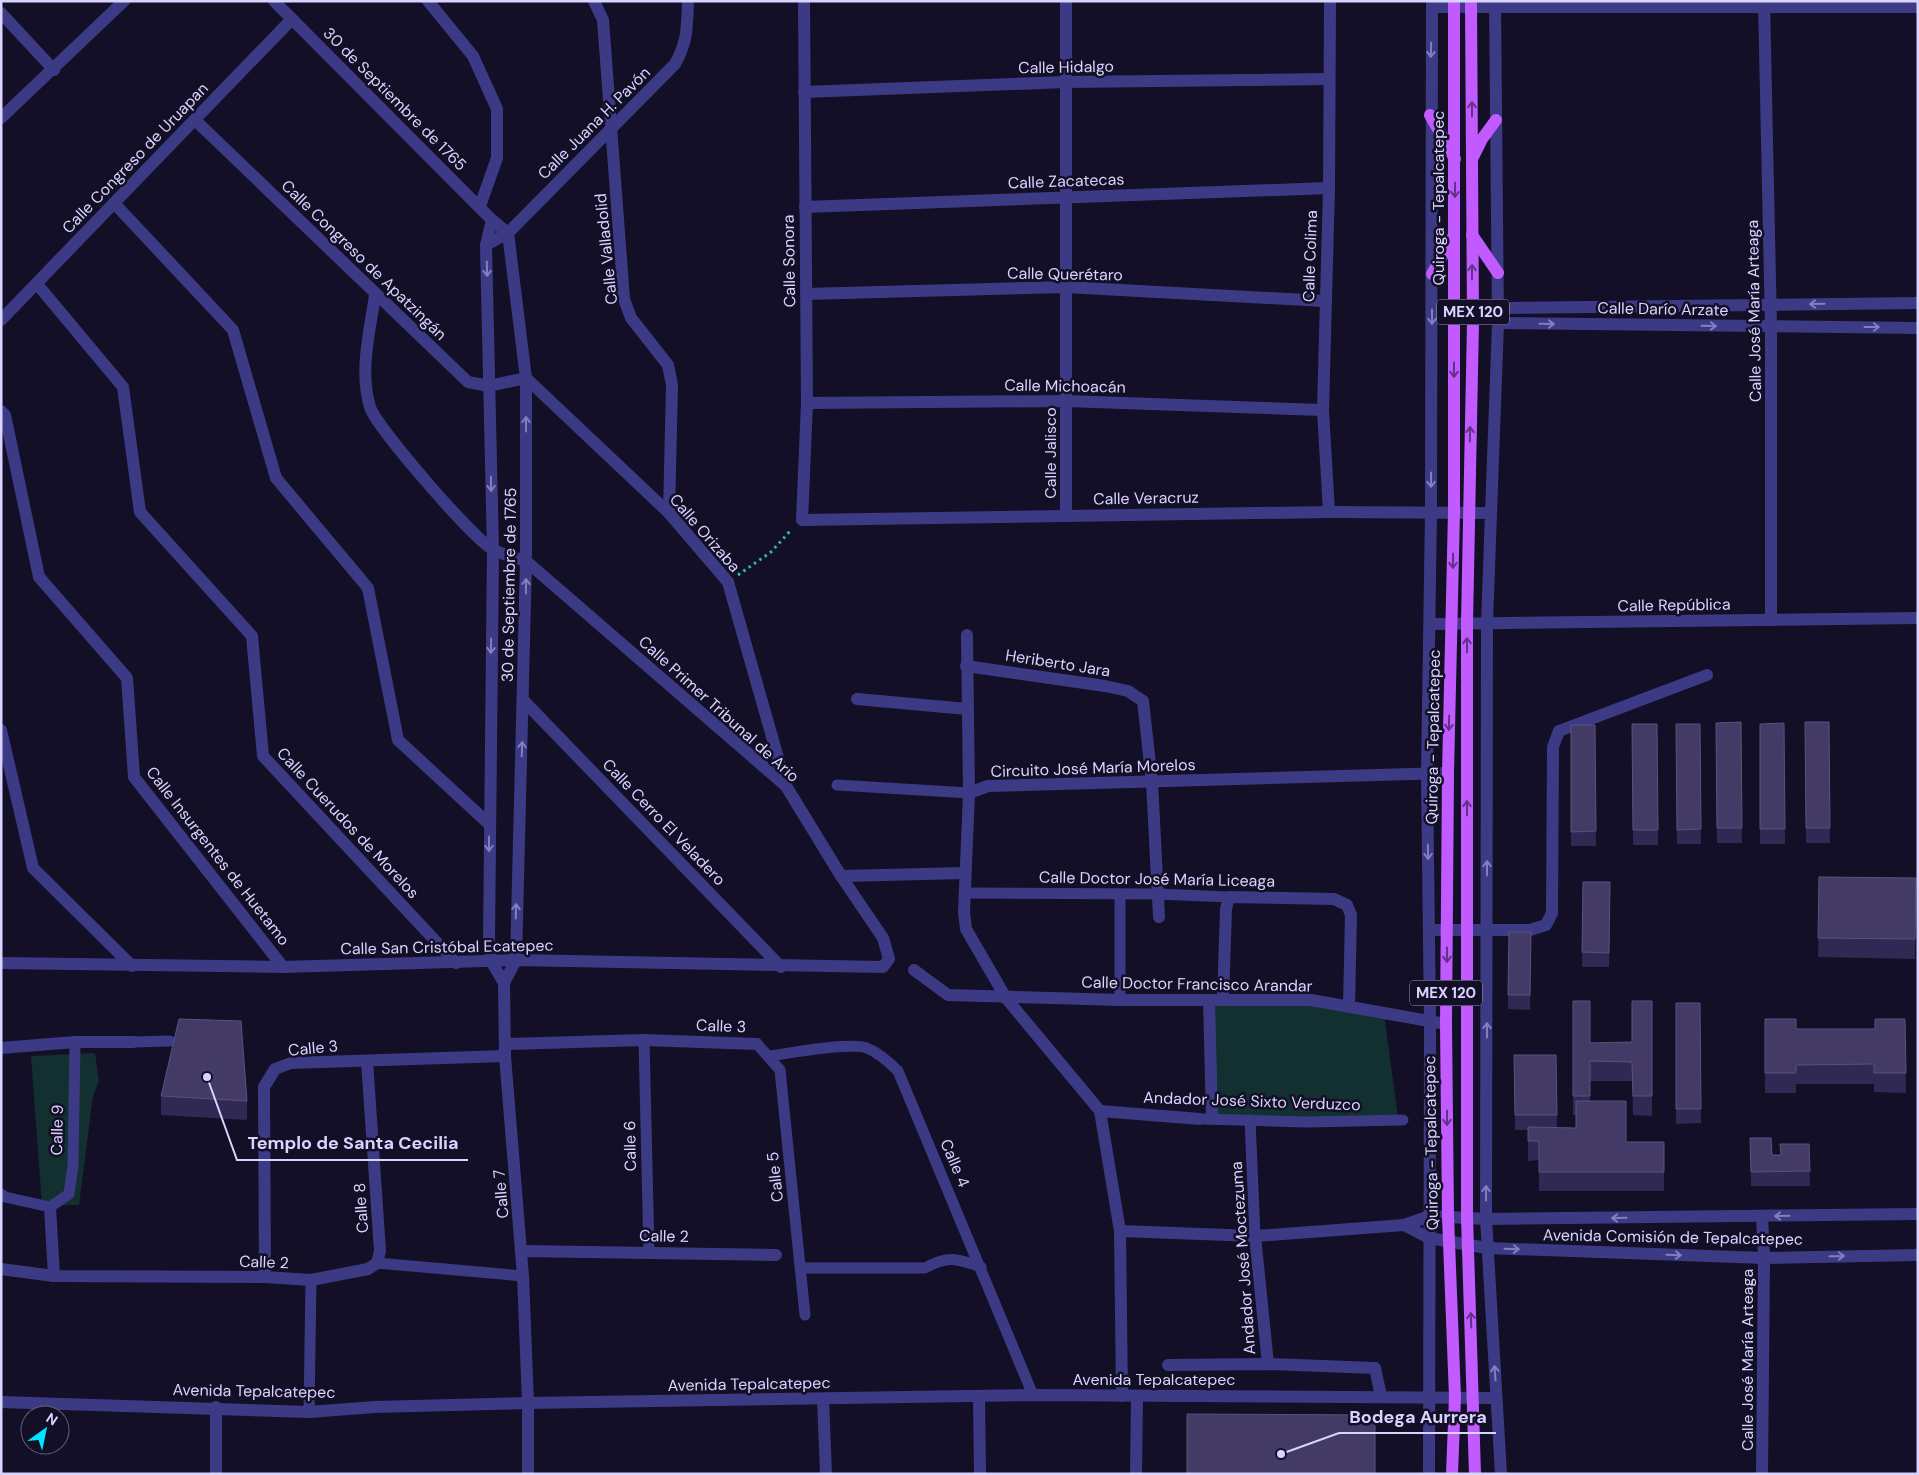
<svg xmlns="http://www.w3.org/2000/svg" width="1919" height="1475" viewBox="0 0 1919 1475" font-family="'DM Sans',sans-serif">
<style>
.green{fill:#12302f}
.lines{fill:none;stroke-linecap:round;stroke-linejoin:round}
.path{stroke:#2fb8b0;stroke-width:3;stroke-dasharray:2.5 4;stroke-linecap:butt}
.pedestrian{stroke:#3d3a85;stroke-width:11}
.minor{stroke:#3d3a85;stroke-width:12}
.tertiary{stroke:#3d3a85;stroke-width:12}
.primary{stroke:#c25bff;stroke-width:12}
.wall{fill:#312854}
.building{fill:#433a66;stroke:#5a527e}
.oneway{stroke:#837fbc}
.oneway2{stroke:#623188}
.labels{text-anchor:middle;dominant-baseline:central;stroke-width:5;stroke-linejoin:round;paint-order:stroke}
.shield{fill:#130f26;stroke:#9e99be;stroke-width:1}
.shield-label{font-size:15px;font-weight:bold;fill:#d9d4ff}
.street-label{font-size:16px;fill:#d9d4ff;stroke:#130f26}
.leader{fill:none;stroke:#d9d4ff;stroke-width:2}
.callout-dot{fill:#d9d4ff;stroke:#130f26;stroke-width:2}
.callout-label{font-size:18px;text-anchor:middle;font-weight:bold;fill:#d9d4ff;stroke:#130f26;stroke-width:5;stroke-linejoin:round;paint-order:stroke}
</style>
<rect width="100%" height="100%" fill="#130f26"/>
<g class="green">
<path d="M1211,1001H1311L1384,1014L1398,1117L1214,1118Z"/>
<path d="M95,1053L99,1081L93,1096L79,1205H42L31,1056Z"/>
</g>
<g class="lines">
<path class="path" d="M738,575L771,552L792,529"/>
<g class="pedestrian">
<path d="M837,785L969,793"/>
<path d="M965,893L1157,894L1229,897"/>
<path d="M1120,894V1000"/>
<path d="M644,1040L649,1252"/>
<path d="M133,1042L170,1041"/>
<path d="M757,1044L780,1070L805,1315"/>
<path d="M770,1056C790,1053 849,1042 867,1048C879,1053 889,1062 898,1071L1033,1395"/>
<path d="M1204,1119L1306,1122L1403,1120"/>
<path d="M1250,1120L1255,1236"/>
<path d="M1,1194L5,1197L50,1207L69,1194L73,1165L75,1042"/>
<path d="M377,1263L523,1276"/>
<path d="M801,1268H925C949,1255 957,1259 981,1267"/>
<path d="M309,1412L311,1280"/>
</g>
<g class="minor">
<path d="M274,1L492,220L508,233L526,378V561L516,960L504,983L505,1056L523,1276L528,1403V1474"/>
<path d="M428,1L473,56L497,109V158L480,206"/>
<path d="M594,1L603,20L624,299L631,318L668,365L672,385L669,513"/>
<path d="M804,1L807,403L802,520L1329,512L1491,513"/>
<path d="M1066,1V515"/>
<path d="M1764,1L1771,327V620"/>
<path d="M1432,7H1918"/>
<path d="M1,13L54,70"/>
<path d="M804,92L1065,82L1329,79"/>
<path d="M1,118L124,1"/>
<path d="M195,120L468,382L489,386L526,378L669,513L728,582L786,786"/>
<path d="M114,203L233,330L276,478L368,588L398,740L489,824"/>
<path d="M805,207L1329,188"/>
<path d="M492,220L486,245L493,550L489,940L491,961L504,983"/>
<path d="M486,245L508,233L675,64C688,41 687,26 688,1"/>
<path d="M37,284L123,387L140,512L252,636L263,756L456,963"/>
<path d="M806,294L1066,287L1324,301"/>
<path d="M1498,308L1918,303"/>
<path d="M1,320L292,19"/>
<path d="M1498,323L1918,328"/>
<path d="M807,403L1066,401L1323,410"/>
<path d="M1,411L5,415L39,577L127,678L134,777L283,967"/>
<path d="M1329,512L1323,410L1329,188L1330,1"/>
<path d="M1430,624L1918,618"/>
<path d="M967,635L969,793L964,912L966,929L1006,998L1100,1111L1120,1231L1122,1396"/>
<path d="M966,666L1105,686L1128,691L1143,701L1152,782L1159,917"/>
<path d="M857,699L967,709"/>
<path d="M523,700L781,967"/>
<path d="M1,730L33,868L132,966"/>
<path d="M969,793L988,786L1448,773"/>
<path d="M841,876L965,873"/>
<path d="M1429,930H1530L1546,925L1552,913L1553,747L1559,731L1707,675"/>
<path d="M1,963L283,967L516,960L883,967L889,959L883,938L841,876L786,786L526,561C516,558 504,555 494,550C475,541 376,427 370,407C359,371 370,331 375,295"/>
<path d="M914,970L948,995L1120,1000H1311L1446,1024"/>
<path d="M1209,1000L1212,1119"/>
<path d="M1223,1000L1226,909L1229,897L1334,899L1347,905L1351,915L1349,1007"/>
<path d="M505,1044L644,1040L757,1044"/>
<path d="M1,1048L75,1042H133"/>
<path d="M1100,1111L1200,1119"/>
<path d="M50,1207L54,1276"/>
<path d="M1762,1216L1764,1258L1762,1474"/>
<path d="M1404,1225L1429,1238"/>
<path d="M1120,1231L1255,1236L1404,1225L1430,1216"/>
<path d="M1255,1236L1268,1364"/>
<path d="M522,1251L776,1255"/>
<path d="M1,1269L54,1276L265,1277L311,1280L368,1269L377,1263L380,1251L367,1061"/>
<path d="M265,1277L264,1087L275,1069L291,1063L505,1056"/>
<path d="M1168,1365L1268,1364L1375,1368L1381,1396"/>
<path d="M979,1397L980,1474"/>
<path d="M823,1399L826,1474"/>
<path d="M1,1402L309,1412L375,1407L528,1403L1033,1395L1496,1398"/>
<path d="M216,1407V1474"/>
<path d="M1136,1474L1137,1396"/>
</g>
<g class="tertiary">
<path d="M1495,1L1498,323L1487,623L1486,1219L1501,1474"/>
<path d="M1430,1216L1486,1219L1918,1214"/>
<path d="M1429,1238L1487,1248L1764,1258L1918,1255"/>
<path d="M1429,1474L1430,1021L1427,773L1431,512L1432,1"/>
</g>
<g class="primary">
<path d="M1471,1L1473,322L1467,623V1217L1475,1474"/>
<path d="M1430,115L1455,159"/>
<path d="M1473,157L1482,139L1496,120"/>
<path d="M1472,235L1498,273"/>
<path d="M1432,274L1453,237"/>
<path d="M1452,1474L1455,1397L1448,1216L1446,1024L1448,773L1454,512V1"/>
</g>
</g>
<g class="wall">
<path d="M1741,722L1742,843H1717L1716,723Z"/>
<path d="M1805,722H1829L1830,843H1806Z"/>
<path d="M1784,723L1785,844H1760V724Z"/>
<path d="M1632,724H1657L1658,845H1633Z"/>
<path d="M1676,724H1700L1701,844H1677Z"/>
<path d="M1571,725H1595L1596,846H1571Z"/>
<path d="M1819,877L1916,878L1915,959L1818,957Z"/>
<path d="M1583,882H1610L1609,967H1582Z"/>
<path d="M1509,932H1531L1530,1010L1508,1009Z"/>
<path d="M1573,1001L1590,1043L1632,1042L1652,1001V1116L1633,1115L1632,1081H1590V1101L1626,1142H1664V1191H1539V1160L1528,1161V1130H1515L1514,1055H1556L1557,1128H1576V1115H1573Z"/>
<path d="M1676,1003H1700L1701,1123L1676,1124Z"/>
<path d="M1765,1019L1796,1029H1875L1905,1019L1906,1093L1874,1092V1084H1796V1093H1765Z"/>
<path d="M161,1096L247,1101V1120L161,1115Z"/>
<path d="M1750,1138L1772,1155H1780L1809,1144L1810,1186H1751Z"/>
</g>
<g class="building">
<path d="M1741,722L1742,828H1717L1716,723Z"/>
<path d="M1805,722H1829L1830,828H1806Z"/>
<path d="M1784,723L1785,829H1760V724Z"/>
<path d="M1632,724H1657L1658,830H1633Z"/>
<path d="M1676,724H1700L1701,829L1677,830Z"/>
<path d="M1571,725H1595L1596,831L1571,832Z"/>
<path d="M1819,877L1916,878L1915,939L1818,938Z"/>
<path d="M1583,882H1610L1609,953L1582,952Z"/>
<path d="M1509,932H1531L1530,995H1508Z"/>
<path d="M1573,1001H1590V1043L1632,1042V1001H1652V1096H1633L1632,1062L1590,1061V1096H1573Z"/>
<path d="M1676,1003H1700L1701,1109H1676Z"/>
<path d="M179,1019L241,1021L247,1101L161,1096Z"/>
<path d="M1765,1019H1796V1029H1875V1019H1905L1906,1073H1874V1064L1796,1065V1073H1765Z"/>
<path d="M1514,1055H1556L1557,1115H1515Z"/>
<path d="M1576,1101H1626V1142H1664V1172H1539V1141H1528V1127L1576,1128Z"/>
<path d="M1750,1138H1771L1772,1155H1781L1780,1144H1809L1810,1171L1751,1172Z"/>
<path d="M1187,1414L1375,1415V1474H1187Z"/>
</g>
<defs><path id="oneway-shaft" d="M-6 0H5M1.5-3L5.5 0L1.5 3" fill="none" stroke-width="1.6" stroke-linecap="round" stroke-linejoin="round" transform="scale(1.25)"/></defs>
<g class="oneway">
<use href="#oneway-shaft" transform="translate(1431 50) rotate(91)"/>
<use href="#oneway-shaft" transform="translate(487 269) rotate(89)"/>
<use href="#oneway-shaft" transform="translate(1817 304) rotate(179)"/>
<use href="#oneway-shaft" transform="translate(1432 317) rotate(90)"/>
<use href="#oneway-shaft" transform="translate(1547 324) rotate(1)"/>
<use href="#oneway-shaft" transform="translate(1709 326) rotate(1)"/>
<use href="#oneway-shaft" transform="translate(1872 327)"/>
<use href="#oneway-shaft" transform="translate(526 424) rotate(-90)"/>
<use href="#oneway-shaft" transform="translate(1431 480) rotate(90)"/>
<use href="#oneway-shaft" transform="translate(491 484) rotate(89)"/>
<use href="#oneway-shaft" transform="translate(526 586) rotate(-89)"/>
<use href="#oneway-shaft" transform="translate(491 646) rotate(91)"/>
<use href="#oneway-shaft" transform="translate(522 749) rotate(-88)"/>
<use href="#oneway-shaft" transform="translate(489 844) rotate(90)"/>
<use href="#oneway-shaft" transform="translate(1428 852) rotate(89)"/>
<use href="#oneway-shaft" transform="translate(1487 868) rotate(-90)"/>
<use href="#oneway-shaft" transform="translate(516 911) rotate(-88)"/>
<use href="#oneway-shaft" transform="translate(1487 1030) rotate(-90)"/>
<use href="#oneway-shaft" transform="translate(1486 1193) rotate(-90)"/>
<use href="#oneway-shaft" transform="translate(1782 1216) rotate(179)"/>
<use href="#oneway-shaft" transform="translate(1619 1218) rotate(179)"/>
<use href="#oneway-shaft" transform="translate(1512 1249) rotate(2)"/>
<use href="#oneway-shaft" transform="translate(1674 1255) rotate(2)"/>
<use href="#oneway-shaft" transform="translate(1837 1256) rotate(-1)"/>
<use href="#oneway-shaft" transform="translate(1495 1373) rotate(-94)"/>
</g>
<g class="oneway2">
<use href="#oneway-shaft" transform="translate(1472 109) rotate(-90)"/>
<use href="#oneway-shaft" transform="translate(1455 190) rotate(91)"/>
<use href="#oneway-shaft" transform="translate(1472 272) rotate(-90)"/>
<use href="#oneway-shaft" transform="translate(1454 370) rotate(90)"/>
<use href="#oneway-shaft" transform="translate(1470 434) rotate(-89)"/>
<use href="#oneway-shaft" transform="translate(1453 561) rotate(91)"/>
<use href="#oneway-shaft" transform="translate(1467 645) rotate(-90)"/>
<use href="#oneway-shaft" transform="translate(1449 723) rotate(91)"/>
<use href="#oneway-shaft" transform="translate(1467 808) rotate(-90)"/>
<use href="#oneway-shaft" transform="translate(1447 955) rotate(90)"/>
<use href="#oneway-shaft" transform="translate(1447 1118) rotate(90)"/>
<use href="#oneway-shaft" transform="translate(1471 1320) rotate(-92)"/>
</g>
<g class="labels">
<g class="shield">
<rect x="1437" y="299.5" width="72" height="25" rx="4"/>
<rect x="1410" y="980.5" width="72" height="25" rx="4"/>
</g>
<g class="shield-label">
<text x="1473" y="312">MEX 120</text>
<text x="1446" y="993">MEX 120</text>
</g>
<g class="street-label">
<text transform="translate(1066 67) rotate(-1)">Calle Hidalgo</text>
<text transform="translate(395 99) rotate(45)">30 de Septiembre de 1765</text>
<text transform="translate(594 123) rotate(-45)">Calle Juana H. Pavón</text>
<text transform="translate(135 158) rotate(-46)">Calle Congreso de Uruapan</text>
<text transform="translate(1066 181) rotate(-2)">Calle Zacatecas</text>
<text transform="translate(1438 198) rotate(-90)">Quiroga - Tepalcatepec</text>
<text transform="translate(606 249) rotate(-96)">Calle Valladolid</text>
<text transform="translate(1310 256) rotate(-88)">Calle Colima</text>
<text transform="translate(364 260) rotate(44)">Calle Congreso de Apatzingán</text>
<text transform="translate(789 261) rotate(-91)">Calle Sonora</text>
<text transform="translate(1065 274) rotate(1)">Calle Querétaro</text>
<text transform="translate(1663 309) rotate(1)">Calle Darío Arzate</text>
<text transform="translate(1754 311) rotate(-91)">Calle José María Arteaga</text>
<text transform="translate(1065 386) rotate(1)">Calle Michoacán</text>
<text transform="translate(1050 453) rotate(-90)">Calle Jalisco</text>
<text transform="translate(1146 498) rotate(-1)">Calle Veracruz</text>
<text transform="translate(705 533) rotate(49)">Calle Orizaba</text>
<text transform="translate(509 585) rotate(-89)">30 de Septiembre de 1765</text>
<text transform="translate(1674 605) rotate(-1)">Calle República</text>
<text transform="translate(1058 663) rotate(9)">Heriberto Jara</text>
<text transform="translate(719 709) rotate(42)">Calle Primer Tribunal de Ario</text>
<text transform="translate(1433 737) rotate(-89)">Quiroga - Tepalcatepec</text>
<text transform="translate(1093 768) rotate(-2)">Circuito José María Morelos</text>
<text transform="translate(664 822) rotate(46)">Calle Cerro El Veladero</text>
<text transform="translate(348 823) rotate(47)">Calle Cuerudos de Morelos</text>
<text transform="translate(218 856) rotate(52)">Calle Insurgentes de Huetamo</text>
<text transform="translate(1157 879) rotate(1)">Calle Doctor José María Liceaga</text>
<text transform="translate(447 947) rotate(-1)">Calle San Cristóbal Ecatepec</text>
<text transform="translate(1197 984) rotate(1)">Calle Doctor Francisco Arandar</text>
<text transform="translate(721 1026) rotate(2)">Calle 3</text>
<text transform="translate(313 1048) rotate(-5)">Calle 3</text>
<text transform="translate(1252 1101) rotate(2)">Andador José Sixto Verduzco</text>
<text transform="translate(57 1130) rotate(-89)">Calle 9</text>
<text transform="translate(1431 1143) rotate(-91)">Quiroga - Tepalcatepec</text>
<text transform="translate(630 1146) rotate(-91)">Calle 6</text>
<text transform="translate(955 1163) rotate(67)">Calle 4</text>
<text transform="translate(775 1177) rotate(-96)">Calle 5</text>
<text transform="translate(501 1194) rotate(-95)">Calle 7</text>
<text transform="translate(361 1208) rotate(-94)">Calle 8</text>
<text transform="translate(664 1236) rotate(1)">Calle 2</text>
<text transform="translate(1673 1237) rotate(1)">Avenida Comisión de Tepalcatepec</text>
<text transform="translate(1243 1258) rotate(-94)">Andador José Moctezuma</text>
<text transform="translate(264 1262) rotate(2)">Calle 2</text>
<text transform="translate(1747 1360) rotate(-90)">Calle José María Arteaga</text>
<text x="1154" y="1379">Avenida Tepalcatepec</text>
<text transform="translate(749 1384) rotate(-1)">Avenida Tepalcatepec</text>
<text transform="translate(254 1391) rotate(1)">Avenida Tepalcatepec</text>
</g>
</g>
<path class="leader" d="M207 1077L237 1160H468M1281 1454L1339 1433H1496"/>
<g class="callout-dot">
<circle cx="207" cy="1077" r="5"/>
<circle cx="1281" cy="1454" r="5"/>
</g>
<g class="callout-label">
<text x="353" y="1149">Templo de Santa Cecilia</text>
<text x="1418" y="1423">Bodega Aurrera</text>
</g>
<rect width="1919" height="1475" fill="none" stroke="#d9d4ff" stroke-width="5"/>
<g transform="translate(45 1430) rotate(33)"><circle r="24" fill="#130f26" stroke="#625e7d"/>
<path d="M0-4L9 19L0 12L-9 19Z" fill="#00e5ff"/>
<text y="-8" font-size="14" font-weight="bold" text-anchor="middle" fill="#d9d4ff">N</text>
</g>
</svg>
